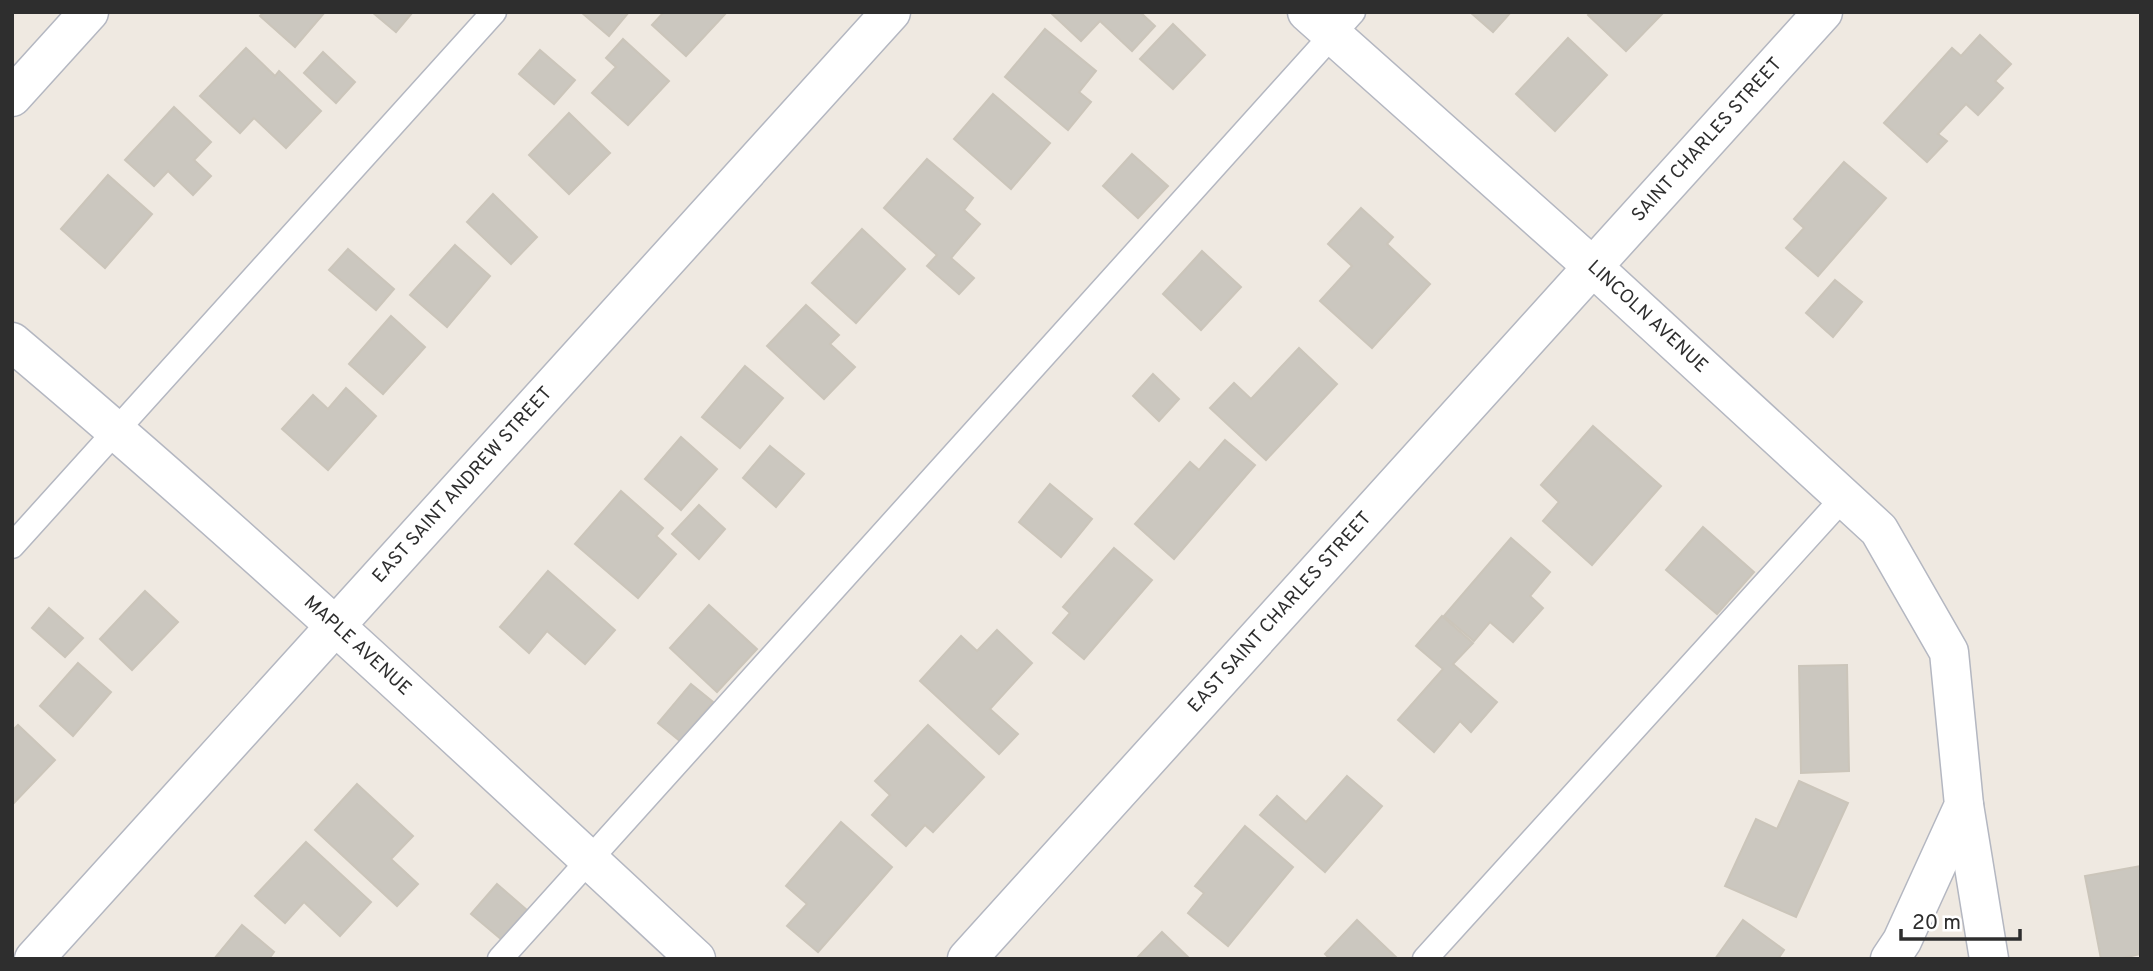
<svg xmlns="http://www.w3.org/2000/svg" width="2153" height="971" viewBox="0 0 2153 971" font-family="Overpass,sans-serif">
<style>
.building{fill:#cbc7bf;stroke:#cbc5ba;stroke-width:2}
.lines{fill:none;stroke-linecap:round;stroke-linejoin:round}
.lane-casing{stroke:#b4b7c1;stroke-width:27}
.street-casing{stroke:#b4b7c1;stroke-width:41}
.secondary-casing{stroke:#b4b7c1;stroke-width:41}
.lane{stroke:#fff;stroke-width:24}
.street{stroke:#fff;stroke-width:38}
.secondary{stroke:#fff;stroke-width:38}
.labels{text-anchor:middle;dominant-baseline:central;stroke-width:7;stroke-linejoin:round;paint-order:stroke}
.street-label{font-size:19px;fill:#2e2e2e;stroke:#fff}
</style>
<rect width="100%" height="100%" fill="#efe9e1"/>
<g class="building">
<path d="M264,12H325L295,47L260,16Z"/>
<path d="M372,12H411L412,13L396,32Z"/>
<path d="M581,12H629L609,36Z"/>
<path d="M664,12H727L686,56L652,25Z"/>
<path d="M1140,12L1155,26L1132,51L1100,21L1081,41L1051,13Z"/>
<path d="M1470,12H1511L1493,32Z"/>
<path d="M1591,12H1664L1626,51L1588,15Z"/>
<path d="M1173,24L1205,55L1173,89L1140,59Z"/>
<path d="M1045,29L1096,71L1079,92L1091,102L1068,130L1005,77Z"/>
<path d="M1980,35L2011,64L1995,81L2003,88L1978,115L1966,104L1938,134L1947,141L1927,162L1884,123L1952,48L1961,56Z"/>
<path d="M1568,38L1607,75L1555,131L1516,94Z"/>
<path d="M623,39L669,81L628,125L592,93L616,67L606,58Z"/>
<path d="M246,48L275,76L279,71L321,111L286,148L254,118L240,133L200,96Z"/>
<path d="M540,50L575,80L554,104L519,74Z"/>
<path d="M323,52L355,82L336,103L304,73Z"/>
<path d="M993,94L1050,143L1011,189L954,139Z"/>
<path d="M174,107L211,142L194,160L211,176L193,195L168,171L154,186L125,160Z"/>
<path d="M569,113L610,153L569,194L529,155Z"/>
<path d="M1132,154L1168,186L1138,218L1103,186Z"/>
<path d="M927,159L973,198L964,210L980,224L951,258L974,278L959,294L927,266L937,255L884,208Z"/>
<path d="M1844,162L1886,198L1818,276L1786,248L1804,228L1794,219Z"/>
<path d="M108,175L152,214L105,268L61,229Z"/>
<path d="M493,194L537,237L511,264L467,222Z"/>
<path d="M1361,208L1393,237L1387,244L1430,284L1372,348L1320,301L1352,266L1328,244Z"/>
<path d="M862,229L905,269L856,323L812,283Z"/>
<path d="M455,245L490,276L447,327L410,295Z"/>
<path d="M348,249L394,289L376,310L329,270Z"/>
<path d="M1202,251L1241,287L1201,330L1163,294Z"/>
<path d="M1835,280L1862,302L1833,337L1806,313Z"/>
<path d="M806,305L839,335L830,344L855,367L824,399L767,346Z"/>
<path d="M391,316L425,347L383,394L349,364Z"/>
<path d="M1299,348L1337,384L1266,460L1210,408L1234,383L1251,399Z"/>
<path d="M745,366L783,398L740,448L702,417Z"/>
<path d="M1153,374L1179,399L1159,421L1133,396Z"/>
<path d="M346,388L376,416L328,470L282,429L313,395L328,409Z"/>
<path d="M1593,426L1661,486L1592,565L1543,521L1559,502L1541,485Z"/>
<path d="M681,437L717,469L681,510L645,479Z"/>
<path d="M1225,440L1255,465L1174,559L1135,524L1190,462L1199,470Z"/>
<path d="M770,446L804,474L776,507L743,478Z"/>
<path d="M1050,484L1092,519L1061,557L1019,522Z"/>
<path d="M621,491L663,528L656,536L676,554L638,598L575,544Z"/>
<path d="M699,505L725,529L699,559L672,534Z"/>
<path d="M1703,527L1754,572L1717,614L1666,570Z"/>
<path d="M1511,538L1550,572L1530,596L1543,608L1513,642L1490,622L1474,641L1444,616Z"/>
<path d="M1114,548L1152,580L1084,659L1053,633L1070,613L1063,607Z"/>
<path d="M548,571L615,630L585,664L547,631L529,653L500,627Z"/>
<path d="M145,591L178,622L132,670L100,639Z"/>
<path d="M709,605L757,649L717,692L670,648Z"/>
<path d="M49,608L83,638L65,657L32,628Z"/>
<path d="M1442,616L1473,643L1453,664L1497,702L1471,732L1460,721L1434,752L1398,720L1443,669L1416,646Z"/>
<path d="M997,630L1032,663L990,709L1018,734L999,754L920,681L961,636L977,651Z"/>
<path d="M78,663L111,692L73,736L40,706Z"/>
<path d="M1847,665L1849,771L1801,773L1799,666Z"/>
<path d="M691,684L713,702L680,741L658,723Z"/>
<path d="M18,725L55,760L12,805V731Z"/>
<path d="M928,725L984,777L933,832L925,825L906,846L872,815L890,795L875,781Z"/>
<path d="M1347,776L1382,806L1325,872L1260,815L1277,796L1306,822Z"/>
<path d="M1799,781L1848,803L1796,917L1725,886L1756,819L1777,829Z"/>
<path d="M357,784L413,836L391,859L418,884L397,906L315,830Z"/>
<path d="M841,822L892,867L818,952L787,926L807,904L786,886Z"/>
<path d="M1245,826L1293,867L1228,946L1188,913L1204,893L1195,886Z"/>
<path d="M306,842L371,902L340,936L304,902L285,923L255,896Z"/>
<path d="M2141,866V954L2118,959H2101L2085,876Z"/>
<path d="M497,884L527,910L501,939L471,914Z"/>
<path d="M1357,920L1398,959H1330L1325,954Z"/>
<path d="M1743,920L1784,950L1778,959H1715Z"/>
<path d="M242,925L274,952L269,959H214Z"/>
<path d="M1162,932L1190,959H1136Z"/>
</g>
<g class="lines">
<defs>
<g id="lane">
<path d="M12,546L494,12"/>
<path d="M500,959L1353,12"/>
<path d="M1425,959L1844,497"/>
</g>
<g id="street">
<path id="s1" d="M1307,12L1593,267L1879,530L1949,652L1964,805L1902,941L1890,959"/>
<path id="s2" d="M12,342C247,540 471,750 696,959"/>
<path d="M1964,805L1989,959"/>
<path id="s3" d="M34,959L891,12"/>
<path id="s4" d="M967,959L1823,12"/>
</g>
<path id="secondary" d="M12,97L89,12"/>
</defs>
<use href="#lane" class="lane-casing"/>
<use href="#street" class="street-casing"/>
<use href="#secondary" class="secondary-casing"/>
<use href="#lane" class="lane"/>
<use href="#street" class="street"/>
<use href="#secondary" class="secondary"/>
</g>
<g class="labels">
<g class="street-label">
<text stroke="none"><textPath href="#s4" startOffset="1104">SAINT CHARLES STREET</textPath></text>
<text stroke="none"><textPath href="#s1" startOffset="457">LINCOLN AVENUE</textPath></text>
<text stroke="none"><textPath href="#s3" startOffset="639">EAST SAINT ANDREW STREET</textPath></text>
<text stroke="none"><textPath href="#s4" startOffset="467">EAST SAINT CHARLES STREET</textPath></text>
<text stroke="none"><textPath href="#s2" startOffset="460">MAPLE AVENUE</textPath></text>
</g>
</g>
<rect width="2153" height="971" fill="none" stroke="#2e2e2e" stroke-width="28"/>
<path d="M1901 929v10h119v-10" fill="none" stroke="#2e2e2e" stroke-width="3.5"/>
<text x="1912" y="929" font-size="21" fill="#2e2e2e" stroke="#ffffff" stroke-width="5" paint-order="stroke">20 m</text>
</svg>
